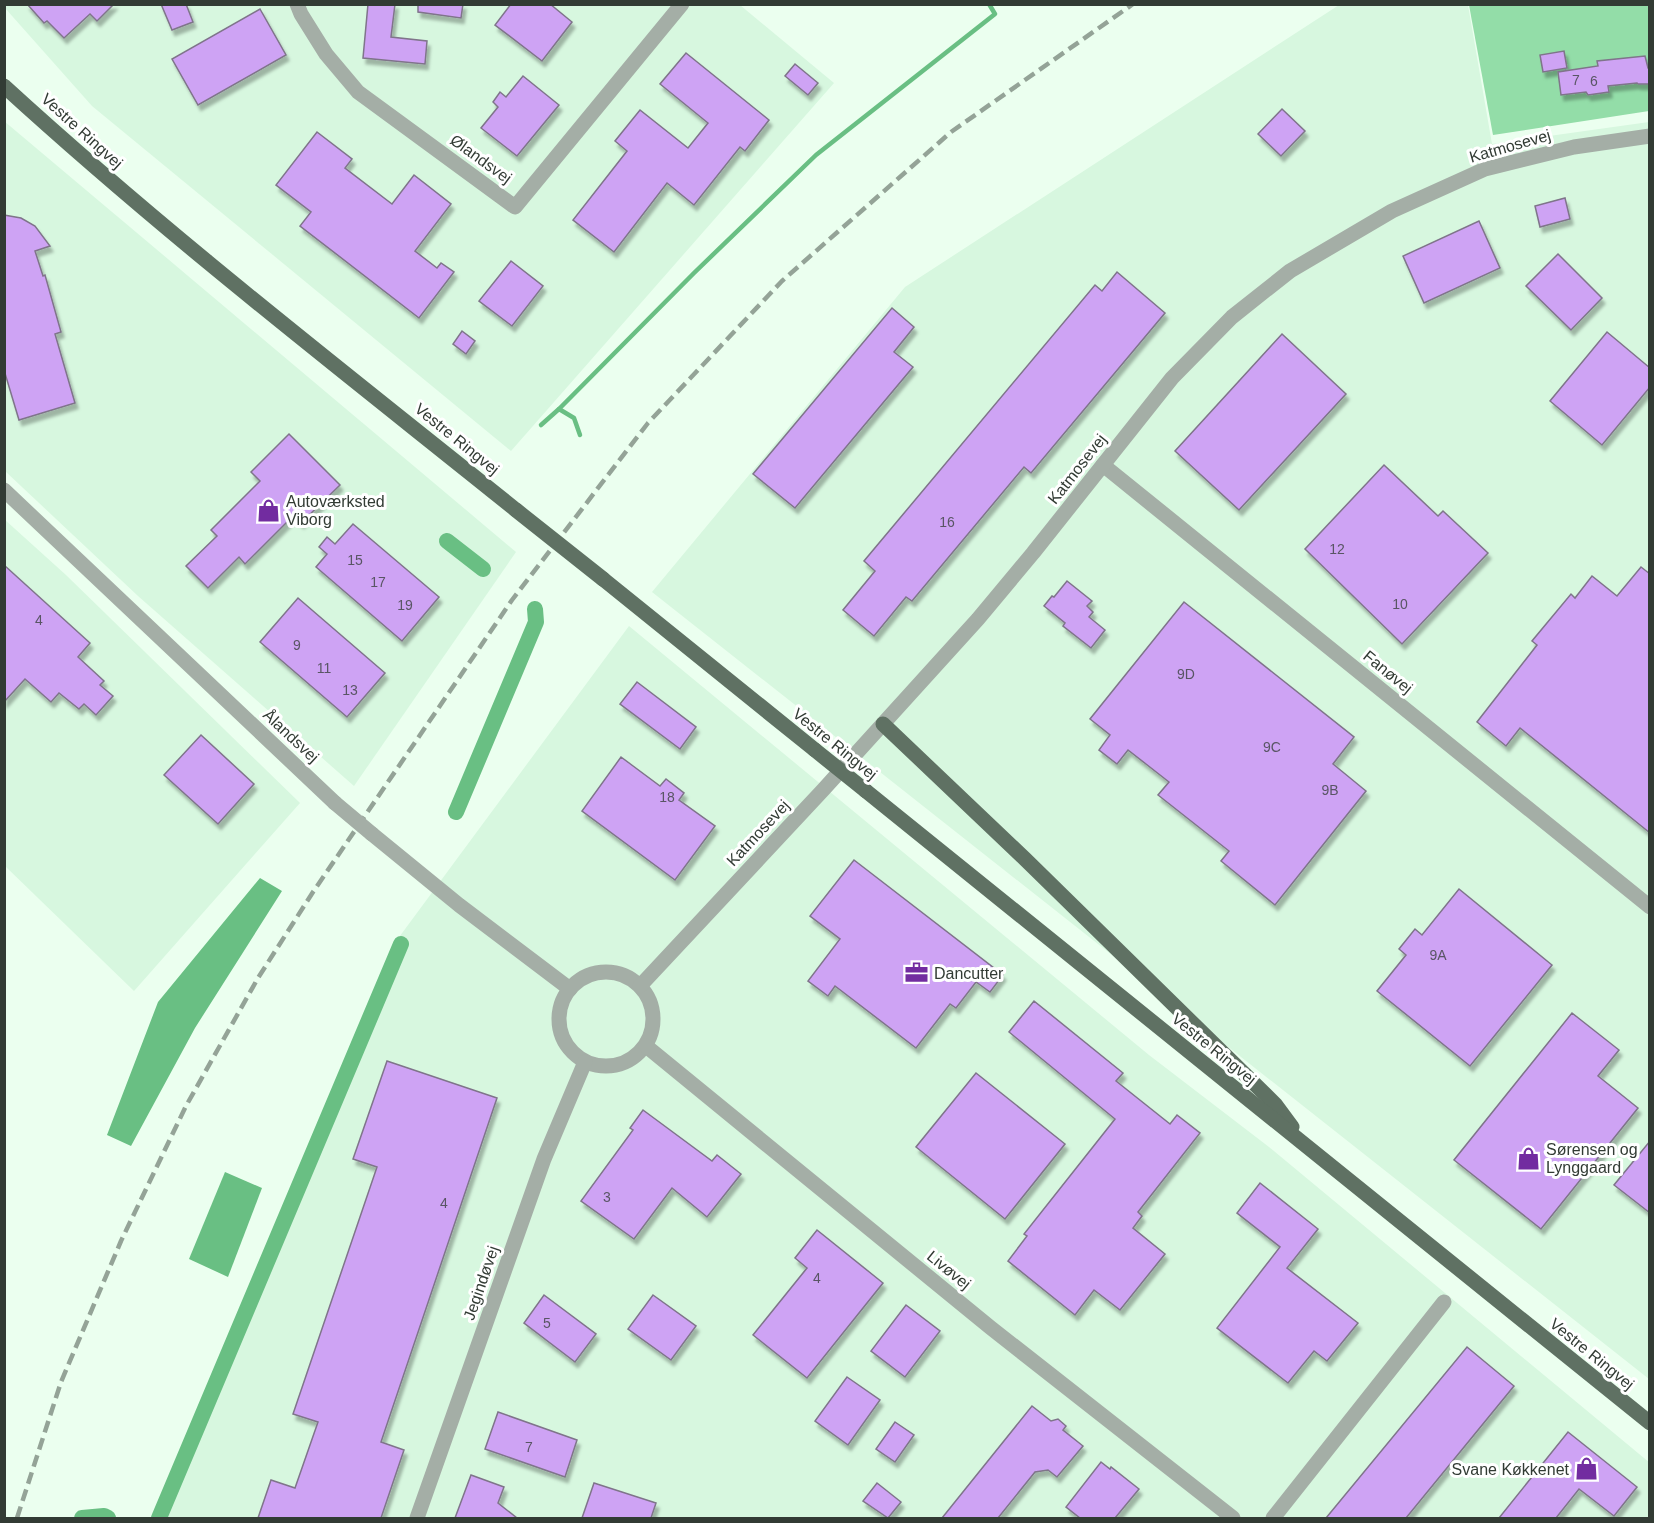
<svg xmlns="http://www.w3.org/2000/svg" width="1654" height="1523" viewBox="0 0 1654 1523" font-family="Helvetica,sans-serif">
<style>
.built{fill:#d7f7df}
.green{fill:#93dda8}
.water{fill:#69bf83}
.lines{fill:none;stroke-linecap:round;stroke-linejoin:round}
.stream{stroke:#69bf83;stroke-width:4.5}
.canal{stroke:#69bf83;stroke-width:16}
.building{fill:#cea3f4;stroke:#7f748a;stroke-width:1.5;filter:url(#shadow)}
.minor{stroke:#a4aea6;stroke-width:15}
.major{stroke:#5f7163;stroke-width:15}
.rail{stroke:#94a397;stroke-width:4.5;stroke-dasharray:12 6;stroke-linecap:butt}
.minor-bridge{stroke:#a4aea6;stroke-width:15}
.major-bridge{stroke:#5f7163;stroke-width:15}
.labels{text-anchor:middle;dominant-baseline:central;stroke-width:6;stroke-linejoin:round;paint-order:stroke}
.number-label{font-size:14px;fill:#595564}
.street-label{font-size:16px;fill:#323b34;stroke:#fff}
.poi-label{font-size:16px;fill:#323b34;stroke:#fff;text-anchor:start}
</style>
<defs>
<filter id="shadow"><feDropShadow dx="3" dy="5.5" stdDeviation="1.5" flood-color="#0004"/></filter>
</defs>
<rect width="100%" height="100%" fill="#ebffef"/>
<g class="built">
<path d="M4,5H740L834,83L511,451L92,106L5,8Z"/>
<path d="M1339,5H1468L1492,144L1649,122V1379L652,592L905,287Z"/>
<path d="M4,121L516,552L354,786L138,596L5,471Z"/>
<path d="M4,519L66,575L300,803L134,991L5,866Z"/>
<path d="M629,626L1149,1055L1269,1147L1650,1463L1649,1518H159L394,944Z"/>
</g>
<path class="green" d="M1469,5H1649V111L1493,135Z"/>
<g class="water">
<path d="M260,878L282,891L195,1028L131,1146L107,1135L158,1002Z"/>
<path d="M225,1172L262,1188L228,1277L189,1259Z"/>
</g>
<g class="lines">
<g class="stream">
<path d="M559,409L694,273L816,155L995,14L989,4"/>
<path d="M541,425L559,409L574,418L580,435"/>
</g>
<g class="canal">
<path d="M447,541L483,569"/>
<path d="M456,812L536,622L535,609"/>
<path d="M82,1518L104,1516L108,1518"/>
<path d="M159,1518L401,944"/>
</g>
</g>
<g class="building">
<path d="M27,4H114L97,21L90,14L64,38L47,21L44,23Z"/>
<path d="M161,4H186L193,22L172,30Z"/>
<path d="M368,4H395L391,37L427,41L425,64L363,58Z"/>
<path d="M418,4H463L461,18L418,12Z"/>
<path d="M511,4H550L572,22L542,61L495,25Z"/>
<path d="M260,9L286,55L198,105L172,59Z"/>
<path d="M1564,51L1567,68L1543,72L1540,55Z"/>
<path d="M686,53L769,120L745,151L740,147L694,205L667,183L614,252L573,220L627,151L615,141L640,110L688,148L708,123L660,84Z"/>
<path d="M1645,56L1648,68H1650V84H1638L1637,83L1608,86L1609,92L1588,95L1586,92L1561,95L1558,72L1598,66L1597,61Z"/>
<path d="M795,64L818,83L808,95L785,76Z"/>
<path d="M523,76L559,105L517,156L481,128L498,107L493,102L500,92L506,97Z"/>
<path d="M1282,109L1305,131L1281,156L1258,134Z"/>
<path d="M317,132L352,159L345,168L392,204L414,175L451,204L415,251L437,268L441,263L454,272L419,318L300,226L311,212L276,185Z"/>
<path d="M1565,198L1570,219L1540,227L1535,206Z"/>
<path d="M4,215L21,218L35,226L50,246L35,251L43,276L45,275L61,332L55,334L75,403L19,420L4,370Z"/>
<path d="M1479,221L1500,268L1424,303L1403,256Z"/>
<path d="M1558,254L1602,298L1571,330L1526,286Z"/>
<path d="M511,261L543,286L512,326L479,301Z"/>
<path d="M1117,272L1165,313L1031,473L1024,467L912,601L906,597L874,636L843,610L875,571L864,561L1095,285L1102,291Z"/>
<path d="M892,308L914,327L894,352L913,367L795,508L753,474Z"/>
<path d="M462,331L475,341L466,354L453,344Z"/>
<path d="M1607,332L1650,368V387L1602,445L1550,401Z"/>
<path d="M1282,334L1346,394L1239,510L1175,451Z"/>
<path d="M289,434L340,485L301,523L293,516L245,564L239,557L208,588L186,566L217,536L211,530L260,481L251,472Z"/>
<path d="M1384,465L1438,516L1443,511L1488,553L1402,644L1305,549Z"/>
<path d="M353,524L439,597L402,641L316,567L327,554L319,547L327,537L335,544Z"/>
<path d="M4,565L90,643L78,657L104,681L100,685L113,696L96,715L84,704L79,709L59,693L51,702L25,679L4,702Z"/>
<path d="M1641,567L1650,574V833L1520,728L1506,746L1477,722L1537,645L1532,641L1571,594L1575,598L1592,576L1617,596Z"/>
<path d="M1067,581L1092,601L1087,606L1093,612L1089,617L1105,630L1091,648L1063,626L1065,623L1044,606L1052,596L1054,597Z"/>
<path d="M298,598L385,673L347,717L260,642Z"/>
<path d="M1184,602L1354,737L1333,764L1366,791L1275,905L1221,861L1229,851L1158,795L1169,782L1128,750L1117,764L1099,750L1110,735L1090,719Z"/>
<path d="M637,682L696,727L680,749L620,704Z"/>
<path d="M201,735L254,784L218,824L164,775Z"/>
<path d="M621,757L660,786L666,779L684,793L679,800L715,826L675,880L582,811Z"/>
<path d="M854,860L1003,975L990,992L976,982L956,1008L950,1004L916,1048L835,986L828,996L808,981L840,939L810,916Z"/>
<path d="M1459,889L1552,965L1470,1066L1377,991L1406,955L1399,949L1415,929L1422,935Z"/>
<path d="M1034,1001L1123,1073L1116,1081L1170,1124L1177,1115L1200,1133L1138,1212L1142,1216L1133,1228L1165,1254L1120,1310L1094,1290L1075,1315L1008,1261L1027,1236L1024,1234L1115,1119L1009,1032Z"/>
<path d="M1572,1013L1619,1050L1598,1076L1638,1108L1541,1229L1454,1160Z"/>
<path d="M387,1061L497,1098L381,1442L404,1450L381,1518H258L271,1480L295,1488L318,1422L293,1414L377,1167L353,1159Z"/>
<path d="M976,1073L1065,1144L1005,1219L916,1147Z"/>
<path d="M643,1110L712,1161L717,1155L741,1174L707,1217L672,1188L634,1239L581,1201L633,1130L630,1128Z"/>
<path d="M1650,1141V1213L1614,1185Z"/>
<path d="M1260,1183L1318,1229L1287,1268L1358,1323L1327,1361L1314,1351L1288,1383L1217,1328L1280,1247L1237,1213Z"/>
<path d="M817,1230L883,1283L807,1378L753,1335L807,1268L795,1258Z"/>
<path d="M544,1295L596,1334L575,1362L524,1323Z"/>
<path d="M653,1295L696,1326L671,1360L628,1329Z"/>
<path d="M906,1305L940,1331L905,1377L871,1351Z"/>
<path d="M1467,1347L1514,1386L1406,1518H1326Z"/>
<path d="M847,1377L880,1400L848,1445L815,1421Z"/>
<path d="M1032,1406L1051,1421L1058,1419L1066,1426L1063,1430L1083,1446L1057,1477L1048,1470L1035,1472L998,1518H942Z"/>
<path d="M498,1412L577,1440L565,1477L485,1449Z"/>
<path d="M895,1422L914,1435L895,1462L876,1449Z"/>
<path d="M1568,1432L1637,1487L1614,1516L1579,1489L1556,1518H1499Z"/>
<path d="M1101,1462L1110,1469L1111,1467L1139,1489L1115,1518H1080L1066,1507Z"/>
<path d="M471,1475L504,1487L498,1503L517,1518H455Z"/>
<path d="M594,1483L656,1503L651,1518H582Z"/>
<path d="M877,1483L901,1502L888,1518L863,1501Z"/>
</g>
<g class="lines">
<g class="minor">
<path d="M297,4L301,14L326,54L358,92L515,207L682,4"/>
<path d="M1103,465L1650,907"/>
<path d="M4,490L335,803"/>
<path d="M372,834L459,905L570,989"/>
<circle cx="606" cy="1019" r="47"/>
<path d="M640,986L823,790L978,619L1033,553L1172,378L1232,317L1290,271L1392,211L1485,169L1574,147L1650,136"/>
<path d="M646,1046L991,1328L1233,1518"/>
<path d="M417,1518L544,1159L585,1062"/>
<path d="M1273,1518L1444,1302"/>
</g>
<g class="major">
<path d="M4,86C168,236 343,371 516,510"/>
<path d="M603,579L815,750"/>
<path d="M883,724L1025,859L1275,1104L1292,1127"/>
<path d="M866,791L1650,1423"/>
</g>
<path class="rail" d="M17,1518L61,1382L121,1241L186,1106L258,978L313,892L512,600L648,423L782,281L951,132L1133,4"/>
<path class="minor-bridge" d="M335,803L372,834"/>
<g class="major-bridge">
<path d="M516,510L603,579"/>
<path d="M815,750L866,791"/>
</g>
</g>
<defs>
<symbol id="shop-bare" viewBox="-9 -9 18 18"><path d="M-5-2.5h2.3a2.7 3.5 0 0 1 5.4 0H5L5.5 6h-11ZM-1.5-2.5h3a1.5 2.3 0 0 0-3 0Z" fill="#722ca0" stroke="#fff" stroke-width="2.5" paint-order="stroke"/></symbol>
<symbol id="office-bare" viewBox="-9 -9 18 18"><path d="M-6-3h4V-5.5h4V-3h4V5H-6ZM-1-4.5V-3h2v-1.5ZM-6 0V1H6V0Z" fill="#722ca0" stroke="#fff" stroke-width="2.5" paint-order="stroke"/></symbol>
</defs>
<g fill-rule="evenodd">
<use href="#shop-bare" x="252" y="494" width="33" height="33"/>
<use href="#office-bare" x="900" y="956" width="33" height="33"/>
<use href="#shop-bare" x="1512" y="1142" width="33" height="33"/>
<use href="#shop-bare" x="1570" y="1452" width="33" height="33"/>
</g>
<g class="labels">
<g class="number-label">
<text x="1576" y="80">7</text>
<text x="1594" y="81">6</text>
<text x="947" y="522">16</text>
<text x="1337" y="549">12</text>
<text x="355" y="560">15</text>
<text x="378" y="582">17</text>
<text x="1400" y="604">10</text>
<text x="405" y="605">19</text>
<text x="39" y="620">4</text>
<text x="297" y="645">9</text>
<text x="324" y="668">11</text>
<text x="1186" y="674">9D</text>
<text x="350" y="690">13</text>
<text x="1272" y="747">9C</text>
<text x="1330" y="790">9B</text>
<text x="667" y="797">18</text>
<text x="1438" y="955">9A</text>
<text x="607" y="1197">3</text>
<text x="444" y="1203">4</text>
<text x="817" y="1278">4</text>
<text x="547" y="1323">5</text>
<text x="529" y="1447">7</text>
</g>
<g class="street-label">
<text transform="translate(82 131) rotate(42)">Vestre Ringvej</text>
<text transform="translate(1510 146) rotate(-16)">Katmosevej</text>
<text transform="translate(481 159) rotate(36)">Ølandsvej</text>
<text transform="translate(457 439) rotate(39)">Vestre Ringvej</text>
<text transform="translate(1077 469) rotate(-52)">Katmosevej</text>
<text transform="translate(1388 672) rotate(39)">Fanøvej</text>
<text transform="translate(291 736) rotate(43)">Ålandsvej</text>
<text transform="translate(835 744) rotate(39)">Vestre Ringvej</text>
<text transform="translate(758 833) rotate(-47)">Katmosevej</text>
<text transform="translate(1214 1049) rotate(39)">Vestre Ringvej</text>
<text transform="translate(949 1270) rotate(39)">Livøvej</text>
<text transform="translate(481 1283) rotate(-71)">Jegindøvej</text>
<text transform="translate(1592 1354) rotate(39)">Vestre Ringvej</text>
</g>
<g class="poi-label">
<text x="286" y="501">Autoværksted<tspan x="286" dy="18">Viborg</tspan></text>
<text x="934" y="973">Dancutter</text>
<text x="1546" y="1149">Sørensen og<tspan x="1546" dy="18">Lynggaard</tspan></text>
<text x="1569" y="1469" text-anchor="end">Svane Køkkenet</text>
</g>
</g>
<rect width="1654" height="1523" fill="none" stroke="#323b34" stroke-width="12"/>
</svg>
